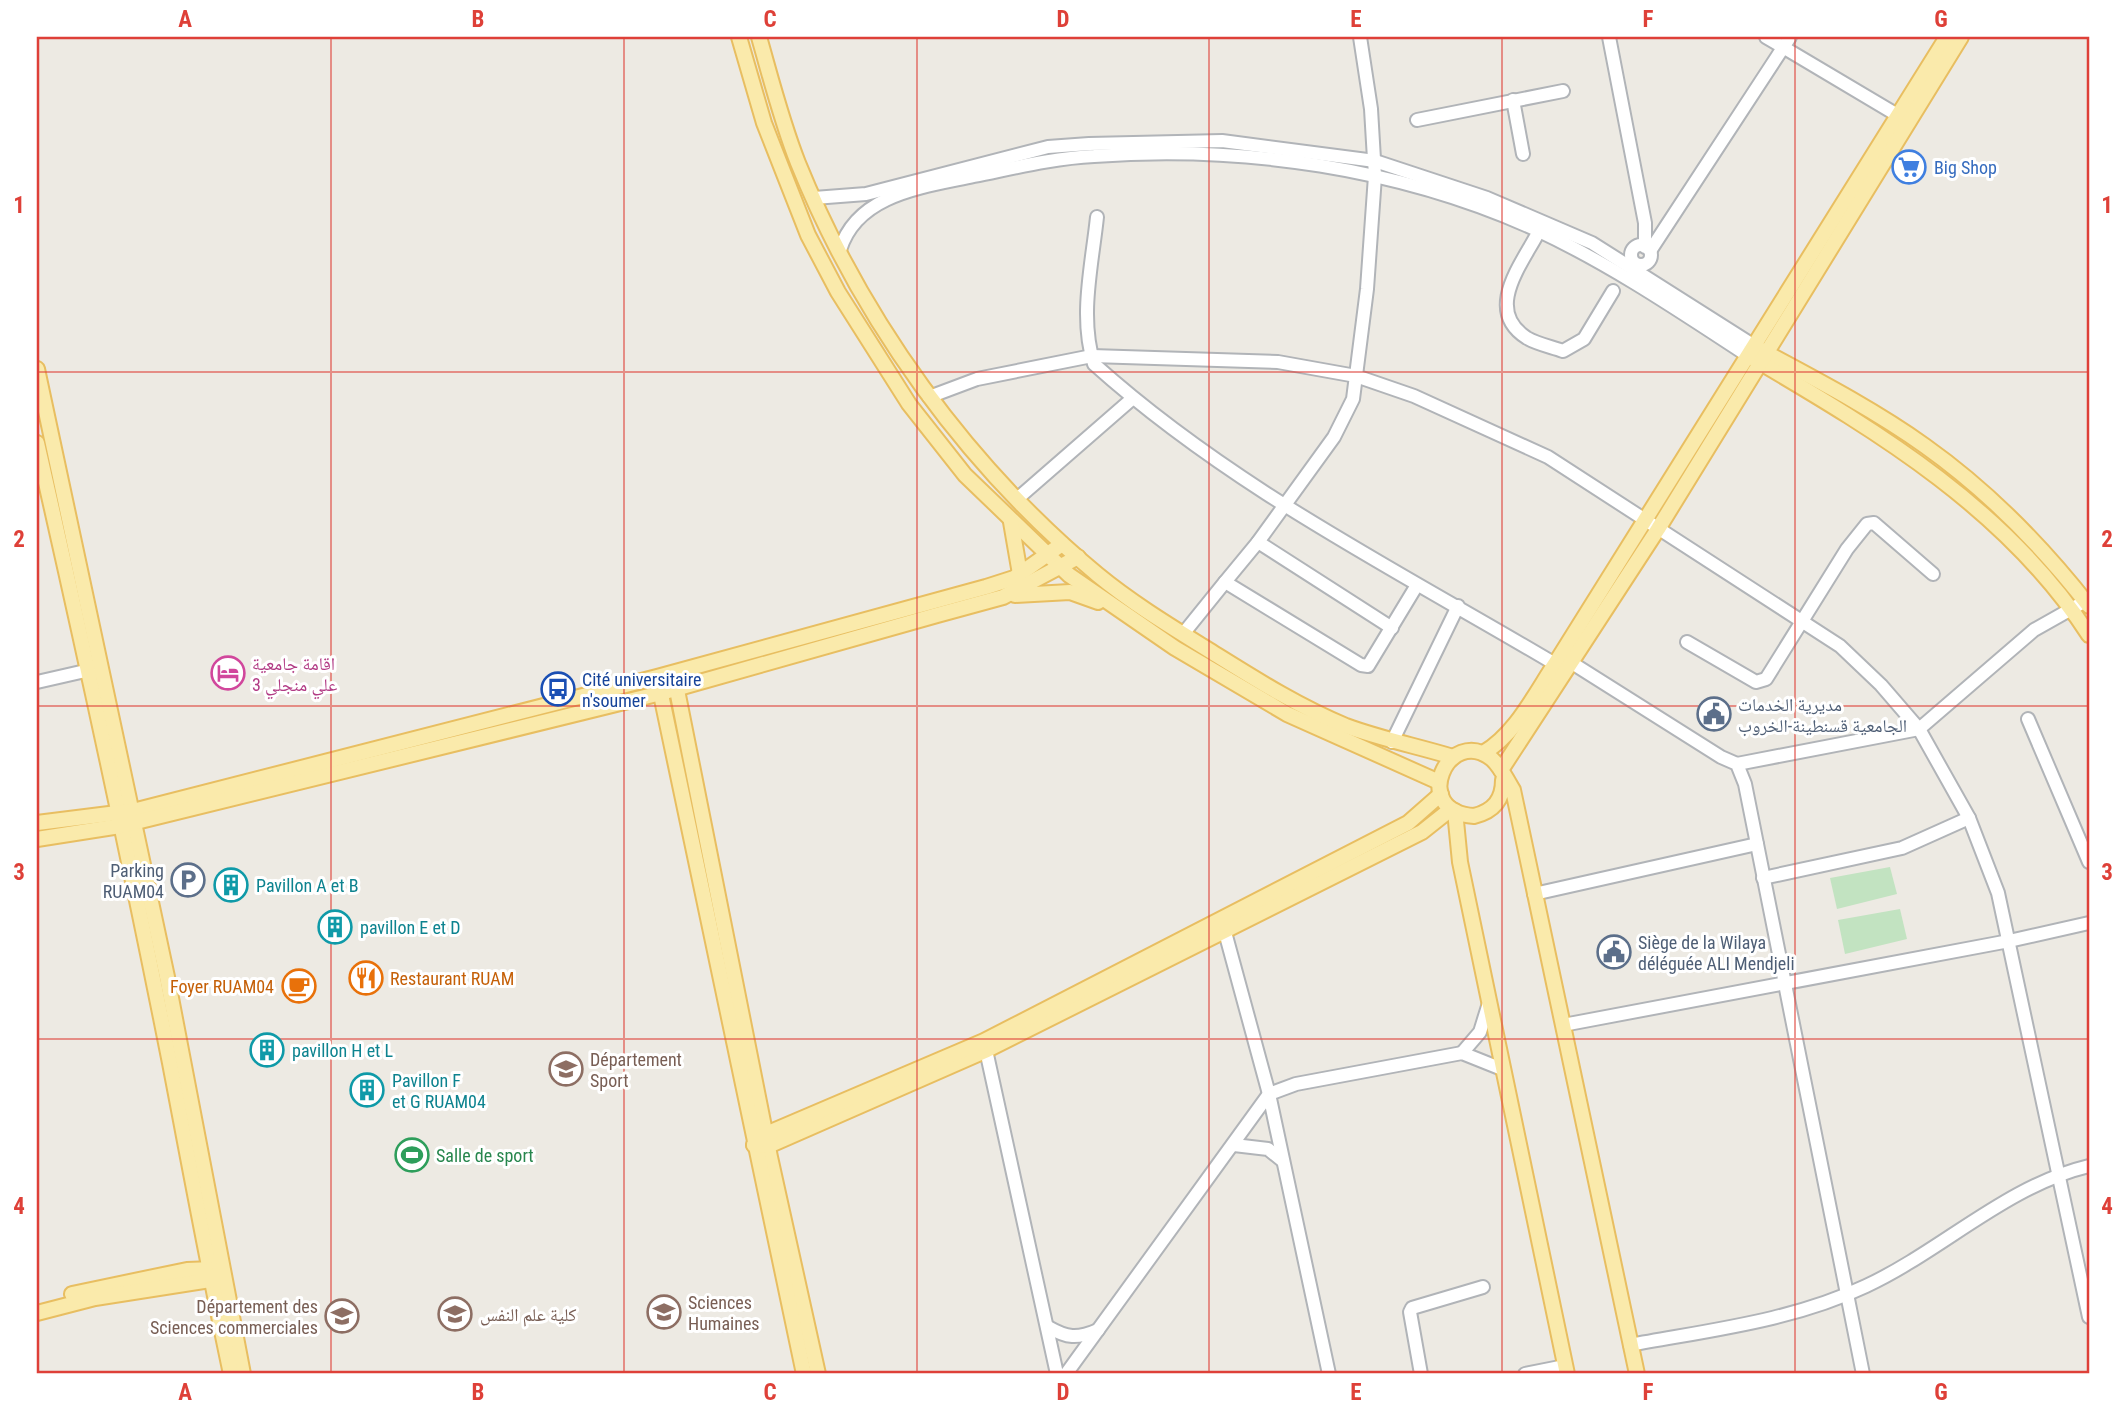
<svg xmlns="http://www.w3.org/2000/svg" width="2126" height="1411" viewBox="0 0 2126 1411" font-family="'Roboto Condensed','Noto Naskh Arabic',sans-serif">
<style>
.green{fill:#c2e3c1}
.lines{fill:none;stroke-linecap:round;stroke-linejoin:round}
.minor-casing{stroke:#b1b4b8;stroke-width:16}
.major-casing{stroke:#e8be61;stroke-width:18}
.minor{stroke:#fff;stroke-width:12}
.major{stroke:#faeaab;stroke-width:14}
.grid{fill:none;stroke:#de4038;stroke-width:2;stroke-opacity:0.55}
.labels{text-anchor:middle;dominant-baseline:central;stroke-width:6;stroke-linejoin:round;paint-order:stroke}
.shop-label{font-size:18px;fill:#366cbe;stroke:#fff;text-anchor:start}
.hotel-label{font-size:18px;fill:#b23c85;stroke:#fff;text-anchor:start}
.transit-label{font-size:18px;fill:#164399;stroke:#fff;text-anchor:start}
.service-label{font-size:18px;fill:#4e5e75;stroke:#fff;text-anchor:start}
.culture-label{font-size:18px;fill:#0d838f;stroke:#fff;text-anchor:start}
.food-label{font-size:18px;fill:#c56008;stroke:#fff;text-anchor:start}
.education-label{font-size:18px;fill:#785e54;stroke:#fff;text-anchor:start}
.leisure-label{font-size:18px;fill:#27864d;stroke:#fff;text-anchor:start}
.neatline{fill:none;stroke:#de4038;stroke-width:2.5}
.grid-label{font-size:23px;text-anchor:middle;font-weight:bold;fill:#de4038}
</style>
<rect width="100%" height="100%" fill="#edeae3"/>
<g class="green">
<path d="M1890,867L1897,894L1837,909L1830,878Z"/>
<path d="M1900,909L1907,939L1845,954L1838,920Z"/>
</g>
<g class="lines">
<defs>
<g id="minor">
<path d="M1360,37L1371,109L1375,176L1367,289L1353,399L1334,437L1258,542L1225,582L1361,665L1368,666L1417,585"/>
<path d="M1609,37L1645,223V247"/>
<path d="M1766,37L1904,119"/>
<path d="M1513,100L1523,154"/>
<path d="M1417,120L1563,91"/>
<path d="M814,198L866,194L1048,147L1089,144L1222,141L1375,161L1487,198L1592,243L1756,347"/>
<path d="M1097,217C1092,265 1079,317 1094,364C1232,488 1397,570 1555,664L1572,663L1721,757L1737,764L1745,784L1863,1374"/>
<path d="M1539,231C1522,264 1483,310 1527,338C1537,344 1552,347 1563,351L1584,339L1613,291"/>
<circle cx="1641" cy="255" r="10"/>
<path d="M840,250C857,194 923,187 974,176C1014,168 1053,158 1094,156C1243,145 1401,168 1537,230C1612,265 1681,312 1750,357"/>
<path d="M1650,251L1790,37"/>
<path d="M929,397L977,379L1092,356L1278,362L1356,376L1414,396L1548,457L1840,646L1881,685L1919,729L1969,818L1998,893L2089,1317"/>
<path d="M1017,499L1133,398"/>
<path d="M1258,542L1392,628"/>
<path d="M1183,634L1225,582"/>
<path d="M1687,642L1756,682L1766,679L1847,549L1867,524L1874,523L1933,574"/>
<path d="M37,682L94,669"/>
<path d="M2028,719L2089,862"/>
<path d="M1392,742L1458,606"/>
<path d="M1737,764L1919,729L2034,630L2089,599"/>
<path d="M1763,878L1902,848L1969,818"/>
<path d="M1534,894L1757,844"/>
<path d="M1222,921L1269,1094L1329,1374"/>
<path d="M1563,1025L2009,941L2089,923"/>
<path d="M984,1041L1057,1374"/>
<path d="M1462,1053L1480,1032L1489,1003"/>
<path d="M1234,1145L1268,1149L1283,1161"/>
<path d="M1048,1327C1067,1338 1077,1339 1098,1330"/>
<path d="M1630,1345C1710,1330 1792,1321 1866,1286C1943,1250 2006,1186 2089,1166"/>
<path d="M1066,1374L1269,1094L1296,1084L1462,1053L1502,1069"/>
<path d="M1421,1374L1410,1312L1412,1308L1483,1287"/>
<path d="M1525,1374L1565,1366"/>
</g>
<g id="major">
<path d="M739,37L764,123L808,235L838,292L909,404L965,475L1069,575L1175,648L1287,714L1439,782"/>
<path d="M759,37C771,79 782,123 798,163C862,321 967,466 1098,575C1132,603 1170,626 1207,649C1252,677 1297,706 1346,726C1381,739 1417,746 1453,757"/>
<path d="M1759,349C1815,379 1873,409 1925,446C1987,490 2042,546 2089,606"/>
<path d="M1754,359C1880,433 2008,510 2089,635"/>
<path d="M37,369L167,977L243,1374"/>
<path d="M37,443C84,649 129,856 170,1063C190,1167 209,1271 231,1374"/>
<path d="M1011,522L1020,574"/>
<path d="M1015,595L1070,592L1098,602"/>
<path d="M675,680L770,1157L818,1374"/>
<path d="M659,685L804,1374"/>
<path d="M1483,753C1515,735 1535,694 1555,664L1947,37"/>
<path d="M1501,770L1658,529L1961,37"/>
<path d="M1503,780C1503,799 1494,811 1474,816C1409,812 1448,724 1492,759C1500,766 1507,780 1513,790L1637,1374"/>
<path d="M1455,811L1460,862L1567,1374"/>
<path d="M37,823L133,811L657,677L986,587L1014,578L1062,544"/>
<path d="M37,839L120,826L661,693L937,615L1003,597L1078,557"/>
<path d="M754,1145L768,1146L987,1050L1422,832L1451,809"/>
<path d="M754,1145L766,1134L984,1041L1408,823L1441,794"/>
<path d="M72,1294L187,1270L213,1269"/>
<path d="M37,1313L95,1298L210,1280L216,1275"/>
</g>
</defs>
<use href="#minor" class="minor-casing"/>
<use href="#major" class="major-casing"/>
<use href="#minor" class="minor"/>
<use href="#major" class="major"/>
</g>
<path class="grid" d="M331,37V1374M624,37V1374M917,37V1374M1209,37V1374M1502,37V1374M1795,37V1374M37,372H2089M37,706H2089M37,1039H2089"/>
<defs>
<symbol id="supermarket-ring" viewBox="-11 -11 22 22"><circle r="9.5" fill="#fff" stroke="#3f7fe0" stroke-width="1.5"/><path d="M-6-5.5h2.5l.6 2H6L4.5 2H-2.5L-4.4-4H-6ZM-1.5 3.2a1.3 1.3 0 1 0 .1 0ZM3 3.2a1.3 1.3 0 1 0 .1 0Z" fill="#3f7fe0"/></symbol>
<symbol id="hotel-ring" viewBox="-11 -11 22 22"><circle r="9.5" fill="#fff" stroke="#d1479c" stroke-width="1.5"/><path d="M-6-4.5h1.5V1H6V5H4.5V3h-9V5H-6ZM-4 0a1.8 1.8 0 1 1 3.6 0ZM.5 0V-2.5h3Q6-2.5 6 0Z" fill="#d1479c"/></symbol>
<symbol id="bus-ring" viewBox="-11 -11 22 22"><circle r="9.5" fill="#fff" stroke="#1a4fb4" stroke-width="1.5"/><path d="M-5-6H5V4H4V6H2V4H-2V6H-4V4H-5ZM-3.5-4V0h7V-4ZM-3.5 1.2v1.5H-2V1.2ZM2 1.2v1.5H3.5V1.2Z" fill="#1a4fb4"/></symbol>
<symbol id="civic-ring" viewBox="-11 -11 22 22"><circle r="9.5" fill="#fff" stroke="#5c6f8a" stroke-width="1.5"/><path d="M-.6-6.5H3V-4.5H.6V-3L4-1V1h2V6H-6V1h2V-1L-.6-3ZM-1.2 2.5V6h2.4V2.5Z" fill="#5c6f8a"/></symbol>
<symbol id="parking-ring" viewBox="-11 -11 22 22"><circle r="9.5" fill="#fff" stroke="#5c6f8a" stroke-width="1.5"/><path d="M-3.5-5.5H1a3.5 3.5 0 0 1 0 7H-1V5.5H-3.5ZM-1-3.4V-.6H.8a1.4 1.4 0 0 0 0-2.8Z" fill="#5c6f8a"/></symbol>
<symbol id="building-ring" viewBox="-11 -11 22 22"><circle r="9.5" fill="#fff" stroke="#0f9aa8" stroke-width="1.5"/><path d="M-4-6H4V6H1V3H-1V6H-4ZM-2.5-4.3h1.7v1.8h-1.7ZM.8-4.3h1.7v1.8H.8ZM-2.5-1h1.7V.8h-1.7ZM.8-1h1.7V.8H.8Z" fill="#0f9aa8"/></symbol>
<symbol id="restaurant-ring" viewBox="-11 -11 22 22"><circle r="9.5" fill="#fff" stroke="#e8710a" stroke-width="1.5"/><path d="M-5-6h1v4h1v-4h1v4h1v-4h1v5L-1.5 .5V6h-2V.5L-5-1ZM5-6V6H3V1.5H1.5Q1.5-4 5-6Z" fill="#e8710a"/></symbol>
<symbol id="cafe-ring" viewBox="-11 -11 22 22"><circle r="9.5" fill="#fff" stroke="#e8710a" stroke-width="1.5"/><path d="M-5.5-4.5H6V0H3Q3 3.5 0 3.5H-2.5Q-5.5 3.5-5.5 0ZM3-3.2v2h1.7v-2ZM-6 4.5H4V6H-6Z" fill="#e8710a"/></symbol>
<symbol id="university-ring" viewBox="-11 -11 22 22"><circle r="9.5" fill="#fff" stroke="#8d6e63" stroke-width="1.5"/><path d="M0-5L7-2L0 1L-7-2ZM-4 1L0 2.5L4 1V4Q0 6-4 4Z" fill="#8d6e63"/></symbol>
<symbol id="stadium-ring" viewBox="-11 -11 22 22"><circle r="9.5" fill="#fff" stroke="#2e9e5b" stroke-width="1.5"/><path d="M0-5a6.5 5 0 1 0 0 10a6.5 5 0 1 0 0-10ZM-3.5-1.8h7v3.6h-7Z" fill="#2e9e5b"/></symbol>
</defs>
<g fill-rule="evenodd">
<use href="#supermarket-ring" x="1890" y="148" width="38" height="38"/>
<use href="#hotel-ring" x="209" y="654" width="38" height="38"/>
<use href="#bus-ring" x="539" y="670" width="38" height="38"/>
<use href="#civic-ring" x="1695" y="695" width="38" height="38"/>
<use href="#parking-ring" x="169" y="861" width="38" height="38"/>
<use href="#building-ring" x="212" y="866" width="38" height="38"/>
<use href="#building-ring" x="316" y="908" width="38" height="38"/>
<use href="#civic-ring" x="1595" y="933" width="38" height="38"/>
<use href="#restaurant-ring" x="347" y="959" width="38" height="38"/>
<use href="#cafe-ring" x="280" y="967" width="38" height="38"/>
<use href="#building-ring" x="248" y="1031" width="38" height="38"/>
<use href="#university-ring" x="547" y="1050" width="38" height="38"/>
<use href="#building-ring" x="348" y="1071" width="38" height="38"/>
<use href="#stadium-ring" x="393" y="1136" width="38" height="38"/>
<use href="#university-ring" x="645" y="1293" width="38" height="38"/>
<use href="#university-ring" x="436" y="1295" width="38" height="38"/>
<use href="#university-ring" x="323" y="1297" width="38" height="38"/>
</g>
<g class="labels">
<g class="shop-label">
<text x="1934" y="167">Big Shop</text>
</g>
<g class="hotel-label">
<text x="252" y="663">اقامة جامعية<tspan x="252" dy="21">علي منجلي 3</tspan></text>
</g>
<g class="transit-label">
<text x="582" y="679">Cité universitaire<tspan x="582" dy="21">n'soumer</tspan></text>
</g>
<g class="service-label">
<text x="1738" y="704">مديرية الخدمات<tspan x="1738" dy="21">الجامعية قسنطينة-الخروب</tspan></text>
<text x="164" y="870" text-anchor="end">Parking<tspan x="164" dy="21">RUAM04</tspan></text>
<text x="1638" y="942">Siège de la Wilaya<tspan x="1638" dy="21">déléguée ALI Mendjeli</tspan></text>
</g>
<g class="culture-label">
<text x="256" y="885">Pavillon A et B</text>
<text x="360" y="927">pavillon E et D</text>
<text x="292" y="1050">pavillon H et L</text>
<text x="392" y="1080">Pavillon F<tspan x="392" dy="21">et G RUAM04</tspan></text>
</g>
<g class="food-label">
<text x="390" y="978">Restaurant RUAM</text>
<text x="274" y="986" text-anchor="end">Foyer RUAM04</text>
</g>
<g class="education-label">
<text x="590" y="1059">Département<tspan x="590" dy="21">Sport</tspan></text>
<text x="688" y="1302">Sciences<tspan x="688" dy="21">Humaines</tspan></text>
<text x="318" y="1306" text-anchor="end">Département des<tspan x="318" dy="21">Sciences commerciales</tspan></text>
<text x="480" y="1314">كلية علم النفس</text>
</g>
<g class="leisure-label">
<text x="436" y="1155">Salle de sport</text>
</g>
</g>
<rect width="2126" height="1411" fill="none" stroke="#ffffff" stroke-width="77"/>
<rect x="38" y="38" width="2050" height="1334" class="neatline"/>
<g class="grid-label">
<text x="185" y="27">A</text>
<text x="478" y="27">B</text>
<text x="770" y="27">C</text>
<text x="1063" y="27">D</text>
<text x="1356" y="27">E</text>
<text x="1648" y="27">F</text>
<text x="1941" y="27">G</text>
<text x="19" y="213">1</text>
<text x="2107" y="213">1</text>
<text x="19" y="547">2</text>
<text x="2107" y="547">2</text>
<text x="19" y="880">3</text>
<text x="2107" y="880">3</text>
<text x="19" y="1214">4</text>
<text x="2107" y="1214">4</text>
<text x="185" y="1400">A</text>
<text x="478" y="1400">B</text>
<text x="770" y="1400">C</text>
<text x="1063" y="1400">D</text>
<text x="1356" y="1400">E</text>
<text x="1648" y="1400">F</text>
<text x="1941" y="1400">G</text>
</g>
</svg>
